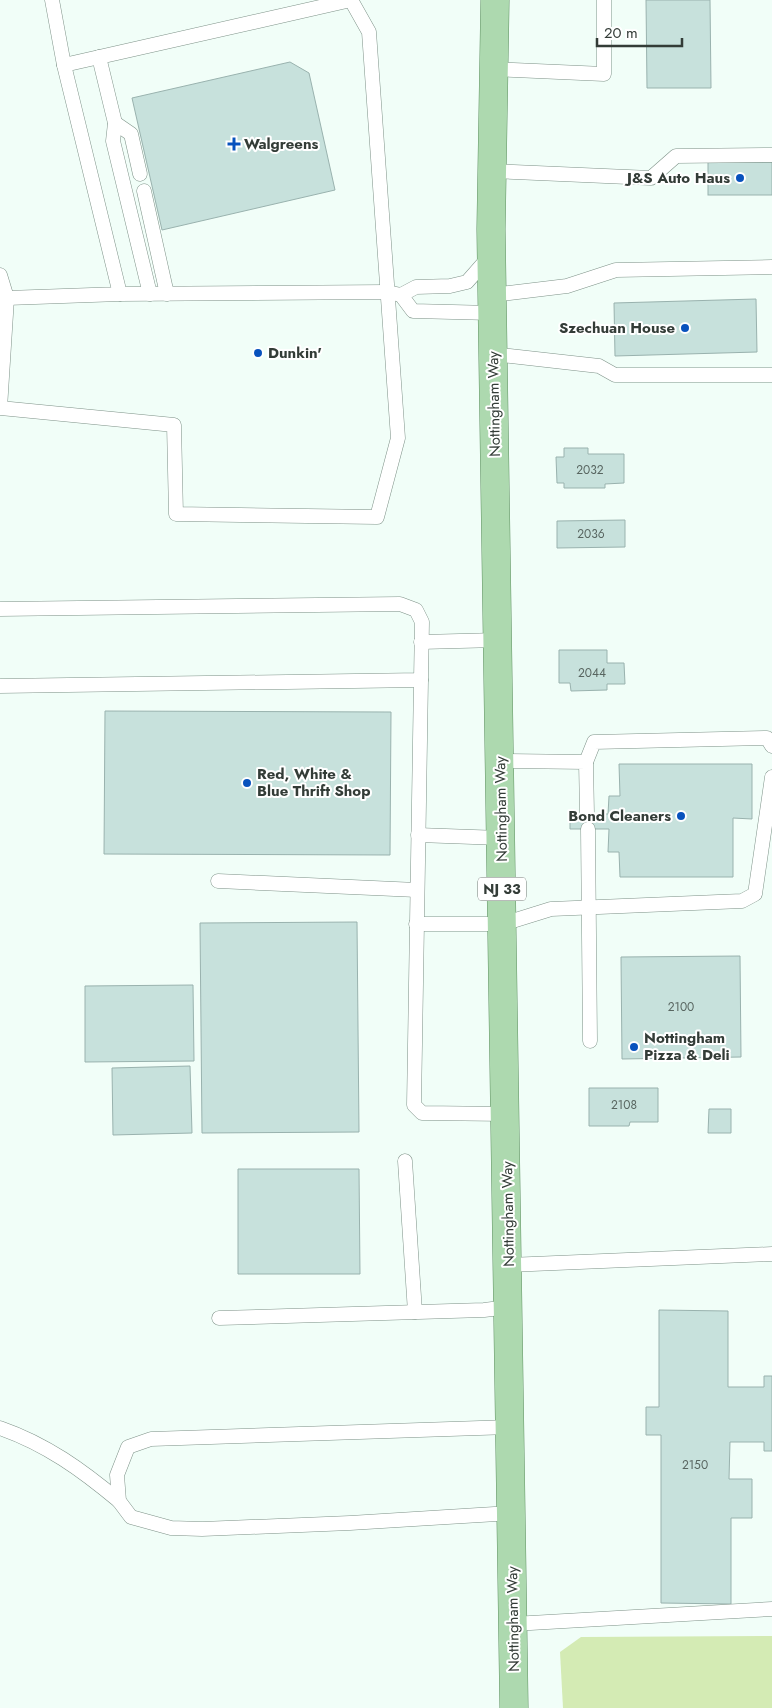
<svg xmlns="http://www.w3.org/2000/svg" width="772" height="1708" viewBox="0 0 772 1708" font-family="Jost,sans-serif">
<style>
.green{fill:#d4ebb4}
.building{fill:#c7e1dc;stroke:#99b2ae}
.lines{fill:none;stroke-linecap:round;stroke-linejoin:round}
.service-casing{stroke:#7e9288;stroke-width:15}
.primary-casing{stroke:#5f9162;stroke-width:29}
.service{stroke:#fff;stroke-width:14}
.primary{stroke:#add9af;stroke-width:28}
.poi-dot{fill:#0852bd;stroke:#fff;stroke-width:2}
.labels{text-anchor:middle;dominant-baseline:central;stroke-width:4;stroke-linejoin:round;paint-order:stroke}
.number-label{font-size:12px;fill:#586560}
.shield{fill:#fff;stroke:#707673;stroke-width:1}
.shield-label{font-size:14px;font-weight:bold;fill:#333c37}
.poi-label{font-size:15px;font-weight:bold;fill:#333c37;stroke:#fff;text-anchor:start}
.street-label{font-size:15px;fill:#333c37;stroke:#fff}
</style>
<rect width="100%" height="100%" fill="#f1fef8"/>
<path class="green" d="M772,1636V1708H563L560,1652L581,1637Z"/>
<g class="building">
<path d="M646,0H710L711,88H647Z"/>
<path d="M290,62L309,73L335,190L162,230L132,98Z"/>
<rect x="708" y="162" width="64" height="33"/>
<path d="M756,299L757,352L615,356L614,303Z"/>
<path d="M564,448H588V454H624V483L605,484V488H564V483H557L556,457H564Z"/>
<path d="M625,520V547L557,548V521Z"/>
<path d="M559,650H607V663H624L625,684H607V690L571,691L570,683H559Z"/>
<path d="M105,711L391,712L390,855L104,854Z"/>
<path d="M619,764H752V819L733,818V877H620L619,852H608L609,829H570V814H608L609,796H620Z"/>
<path d="M357,922L359,1132L202,1133L200,923Z"/>
<path d="M740,956L741,1057L622,1059L621,957Z"/>
<path d="M193,985L194,1061L85,1062V986Z"/>
<path d="M190,1066L192,1133L113,1135L112,1068Z"/>
<path d="M589,1088H658V1122H630L629,1126H589Z"/>
<path d="M709,1109H731V1133H708Z"/>
<path d="M238,1169H359L360,1274H238Z"/>
<path d="M659,1310L728,1311V1387H764V1376H772V1451H764V1442H730L729,1479H752V1518H731V1604L661,1603V1435H646V1407H659Z"/>
</g>
<g class="lines">
<defs>
<g id="service">
<path d="M99,57L115,123L113,141L150,294"/>
<path d="M64,65L351,0"/>
<path d="M494,69L604,74V0"/>
<path d="M115,123L131,134L140,174"/>
<path d="M492,171L651,178L676,156L772,155"/>
<path d="M144,191L167,294"/>
<path d="M0,275L7,298L120,294L64,65L52,0"/>
<path d="M120,294L387,292L401,295L413,311L492,313"/>
<path d="M401,295L416,287L450,286L467,282L489,257"/>
<path d="M492,295L567,286L616,270L772,267"/>
<path d="M7,298L0,408L174,425L176,514L377,517L398,438L369,32L351,0"/>
<path d="M493,354L599,366L615,375H772"/>
<path d="M0,609L400,604L416,610L422,622L421,680L0,686"/>
<path d="M421,642L498,640"/>
<path d="M421,680L414,1105L422,1113L506,1114"/>
<path d="M500,761L586,762L587,814"/>
<path d="M586,762L594,742L767,738L772,746"/>
<path d="M588,829L590,1041"/>
<path d="M418,835L501,838"/>
<path d="M218,881L417,890"/>
<path d="M416,924H503L551,909L742,901L755,894L772,777"/>
<path d="M405,1161L415,1312"/>
<path d="M508,1265L772,1254"/>
<path d="M219,1318L484,1310L509,1307"/>
<path d="M511,1427L151,1439L128,1447L117,1475L119,1501L131,1517L171,1528L202,1529L350,1523L512,1513"/>
<path d="M0,1428C46,1444 82,1470 119,1501"/>
<path d="M513,1624L772,1609"/>
</g>
<path id="primary" d="M495,0L491,229L514,1708"/>
</defs>
<use href="#service" class="service-casing"/>
<use href="#primary" class="primary-casing"/>
<use href="#service" class="service"/>
<use href="#primary" class="primary"/>
</g>
<g class="poi-dot">
<path d="M231.5 136.5h5v5h5v5h-5v5h-5v-5h-5v-5h5z"/>
<circle cx="740" cy="178" r="5"/>
<circle cx="685" cy="328" r="5"/>
<circle cx="258" cy="353" r="5"/>
<circle cx="247" cy="783" r="5"/>
<circle cx="681" cy="816" r="5"/>
<circle cx="634" cy="1047" r="5"/>
</g>
<g class="labels">
<g class="number-label">
<text x="590" y="470">2032</text>
<text x="591" y="534">2036</text>
<text x="592" y="673">2044</text>
<text x="681" y="1007">2100</text>
<text x="624" y="1105">2108</text>
<text x="695" y="1465">2150</text>
</g>
<rect class="shield" x="478" y="877.5" width="48" height="23" rx="4"/>
<g class="shield-label">
<text x="502" y="889">NJ 33</text>
</g>
<g class="poi-label">
<text x="244" y="144">Walgreens</text>
<text x="730" y="178" text-anchor="end">J&amp;S Auto Haus</text>
<text x="675" y="328" text-anchor="end">Szechuan House</text>
<text x="268" y="353">Dunkin'</text>
<text x="257" y="774">Red, White &amp;<tspan x="257" dy="17">Blue Thrift Shop</tspan></text>
<text x="671" y="816" text-anchor="end">Bond Cleaners</text>
<text x="644" y="1038">Nottingham<tspan x="644" dy="17">Pizza &amp; Deli</tspan></text>
</g>
<g class="street-label">
<text transform="translate(494 404) rotate(-91)">Nottingham Way</text>
<text transform="translate(501 809) rotate(-91)">Nottingham Way</text>
<text transform="translate(508 1214) rotate(-91)">Nottingham Way</text>
<text transform="translate(513 1619) rotate(-91)">Nottingham Way</text>
</g>
</g>
<path d="M597 38v8h85v-8" fill="none" stroke="#333c37" stroke-width="2.5"/>
<text x="604" y="38" font-size="15" fill="#333c37" stroke="#ffffff" stroke-width="4" paint-order="stroke">20 m</text>
</svg>
